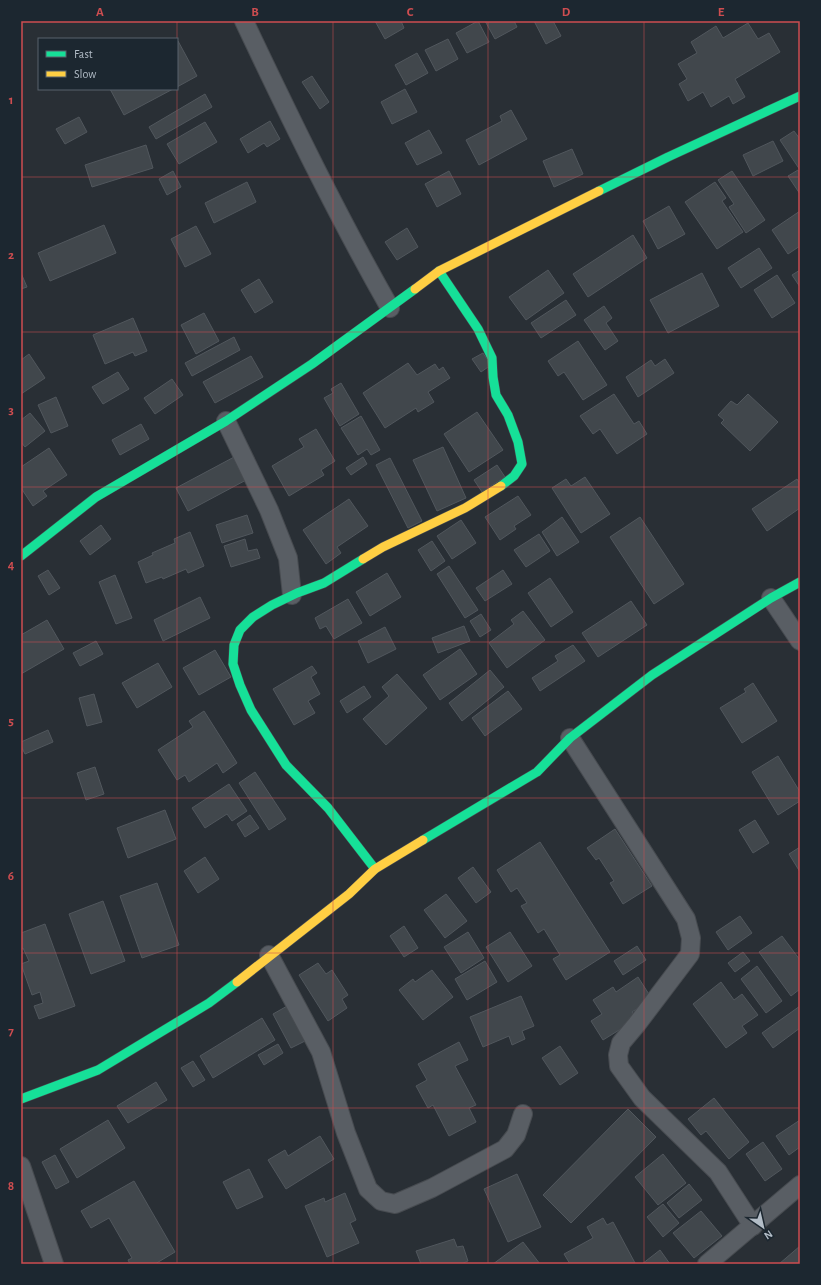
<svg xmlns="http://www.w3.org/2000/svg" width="821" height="1285" viewBox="0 0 821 1285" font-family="'Alegreya Sans',sans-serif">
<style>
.building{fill:#41474c;stroke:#51575d}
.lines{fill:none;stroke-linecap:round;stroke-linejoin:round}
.street-casing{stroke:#474b50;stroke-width:20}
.fast-casing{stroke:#474b50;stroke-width:10}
.slow-casing{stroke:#474b50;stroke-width:10}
.street{stroke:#595e64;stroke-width:18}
.fast{stroke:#16e098;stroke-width:9}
.slow{stroke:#ffcf43;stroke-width:9}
.grid{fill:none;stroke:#cd4d50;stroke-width:1;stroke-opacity:0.55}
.neatline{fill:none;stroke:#cd4d50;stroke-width:1.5}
.grid-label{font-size:13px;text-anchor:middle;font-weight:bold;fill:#cd4d50}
</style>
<rect width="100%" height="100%" fill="#292f35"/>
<g class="building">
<path d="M375,21H401L404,28L385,39Z"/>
<path d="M478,21L489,42L467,53L456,33Z"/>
<path d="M485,21H514L517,27L495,39Z"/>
<path d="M534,21H553L561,36L546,44Z"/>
<path d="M748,23L758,39L769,33L780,52L735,79L745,97L733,104L729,96L711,107L703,92L688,101L679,84L687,79L678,64L697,53L691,42L716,26L723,38Z"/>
<path d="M448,39L458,59L436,71L425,50Z"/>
<path d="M177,41H178L197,76L177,87Z"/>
<path d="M417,53L428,73L406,85L395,65Z"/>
<path d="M312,76L329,102L320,109L302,82Z"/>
<path d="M110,89H173L124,115Z"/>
<path d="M405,89L417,112L392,124L381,102Z"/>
<path d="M205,94L212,107L156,139L149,127Z"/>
<path d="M511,110L527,139L479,165L466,140L502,121L500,116Z"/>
<path d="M79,117L87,132L65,144L56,129Z"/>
<path d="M270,121L280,139L267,147L264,143L248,153L240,139Z"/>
<path d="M205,122L217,142L179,164L167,144Z"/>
<path d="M429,130L442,153L417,165L405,143Z"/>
<path d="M794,131L800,139V170L780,140Z"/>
<path d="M773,141L783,161L753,176L743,155Z"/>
<path d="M146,145L153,168L92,187L85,165Z"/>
<path d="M572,149L583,174L554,187L543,161Z"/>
<path d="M798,170L800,174V194L788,176Z"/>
<path d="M173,171L181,187L167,195L159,179Z"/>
<path d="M449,171L461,194L437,207L425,184Z"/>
<path d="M732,171L765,220L746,233L729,207L734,204L718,180Z"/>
<path d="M247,182L256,202L214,223L205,203Z"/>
<path d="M715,182L726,198L722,201L743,232L717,249L685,202Z"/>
<path d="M669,206L685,234L658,249L643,221Z"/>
<path d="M800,211V246L788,254L772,230Z"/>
<path d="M104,225L116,253L50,281L38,253Z"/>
<path d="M196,226L211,254L185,267L171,239Z"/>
<path d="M407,228L418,247L397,260L385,242Z"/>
<path d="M633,235L647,258L588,297L573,274Z"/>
<path d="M759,248L772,268L741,288L728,268Z"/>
<path d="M548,270L564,293L526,320L509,297Z"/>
<path d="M800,270V287L792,275Z"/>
<path d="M21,273L27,287L21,289Z"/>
<path d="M702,273L719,306L668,333L650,300Z"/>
<path d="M777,275L795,303L772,318L754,290Z"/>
<path d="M259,279L273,302L255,313L241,290Z"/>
<path d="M566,300L576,315L541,338L531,323Z"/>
<path d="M604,306L612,318L606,323L618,341L605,350L584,320Z"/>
<path d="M204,313L219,341L196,354L181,325Z"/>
<path d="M133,318L147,351L135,356L133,352L105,364L93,335Z"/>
<path d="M234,337L240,350L192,376L185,363Z"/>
<path d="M578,341L607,385L583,400L564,372L558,376L548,361Z"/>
<path d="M483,353L491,365L481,372L472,359Z"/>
<path d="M29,354L45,378L21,394V360Z"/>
<path d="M251,356L263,377L215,403L203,382Z"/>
<path d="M665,359L674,373L638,397L626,377L651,360L655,366Z"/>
<path d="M408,363L417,375L435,364L439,370L443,367L450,378L428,392L434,402L418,412L416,408L385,428L363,393Z"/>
<path d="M118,372L129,389L103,404L92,387Z"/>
<path d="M172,379L183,395L155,414L144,398Z"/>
<path d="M341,383L359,414L340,426L324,398L333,393L331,389Z"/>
<path d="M614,394L634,424L639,421L647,434L617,454L600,429L593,434L580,416Z"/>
<path d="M748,394L778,422L750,451L721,423L724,420L718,415L731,401L737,405Z"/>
<path d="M56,397L68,426L51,433L38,405Z"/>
<path d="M477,412L503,450L469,472L444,434Z"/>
<path d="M30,413L45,431L25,447L21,442V420Z"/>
<path d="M361,416L380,450L371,455L367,449L358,455L341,428Z"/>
<path d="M141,424L149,439L120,455L112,440Z"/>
<path d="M316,429L335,461L321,470L324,475L289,496L272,466L304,447L299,439Z"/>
<path d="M443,447L466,498L437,511L413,460Z"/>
<path d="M49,448L67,475L43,491L47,496L33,506L21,488V467Z"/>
<path d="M236,456L248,479L188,511L176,488Z"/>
<path d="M363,457L367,464L351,475L346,468Z"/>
<path d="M390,458L422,521L408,528L376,465Z"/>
<path d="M497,465L505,477L482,492L474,480Z"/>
<path d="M585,477L610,514L581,533L552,488L566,479L571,486Z"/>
<path d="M797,479L800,484V508L767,531L752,509Z"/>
<path d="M518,496L531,515L514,526L516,529L500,540L485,517Z"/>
<path d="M349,499L368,526L337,547L341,553L326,564L303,530Z"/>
<path d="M247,515L253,533L222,543L216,525Z"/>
<path d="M562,517L579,542L557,556L542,532Z"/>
<path d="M640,517L684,584L654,604L610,537Z"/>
<path d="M461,520L476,543L452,559L437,536Z"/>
<path d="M101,525L111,539L90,555L80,541Z"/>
<path d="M190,532L204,566L188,573L186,569L163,579L162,577L146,583L138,562L153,555L152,553L175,543L174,539Z"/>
<path d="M539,534L550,551L526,567L514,550Z"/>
<path d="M245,539L248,551L257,549L260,558L231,567L224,546Z"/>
<path d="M432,541L445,561L431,571L418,550Z"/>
<path d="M449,566L478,610L465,618L437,574Z"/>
<path d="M48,570L60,588L49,595L38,576Z"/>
<path d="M503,570L512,584L485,601L476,588Z"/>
<path d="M387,573L401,597L370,616L356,592Z"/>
<path d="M115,575L132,618L116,624L99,582Z"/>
<path d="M550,578L573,612L551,627L528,593Z"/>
<path d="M200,597L210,618L163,641L154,620Z"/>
<path d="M348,599L362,623L334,639L326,626L320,629L315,618Z"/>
<path d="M631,601L647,625L598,657L582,633Z"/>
<path d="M523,611L545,640L507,668L489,643L514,624L511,620Z"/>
<path d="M481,614L491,630L480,637L470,621Z"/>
<path d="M47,620L64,649L21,674V635Z"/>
<path d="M464,626L470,641L438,653L432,638Z"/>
<path d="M385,627L396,649L368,663L358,641Z"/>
<path d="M96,641L103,654L80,666L73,653Z"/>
<path d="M573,645L585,661L540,691L532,678L558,661L555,656Z"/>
<path d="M460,649L477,674L440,700L423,675Z"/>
<path d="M215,650L231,677L199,695L183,668Z"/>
<path d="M158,663L172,687L137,708L122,683Z"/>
<path d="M312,666L317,673L311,677L320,694L308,701L315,713L294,725L273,689Z"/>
<path d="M490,670L504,687L462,721L449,703Z"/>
<path d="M397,674L427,708L386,745L363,719L389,696L382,687Z"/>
<path d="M753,683L777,721L742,743L720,708L746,692L744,689Z"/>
<path d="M364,686L371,697L347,713L340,701Z"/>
<path d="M508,691L522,709L485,736L472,718Z"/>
<path d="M94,694L102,722L87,726L79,698Z"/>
<path d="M204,711L237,763L223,773L217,763L189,782L185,775L177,780L158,750L193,727L189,721Z"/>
<path d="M48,730L53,742L25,754L21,746V742Z"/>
<path d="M778,756L800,792V801L778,815L752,772Z"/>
<path d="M95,767L104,794L86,800L77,773Z"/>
<path d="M255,772L286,819L269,830L239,783Z"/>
<path d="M229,784L247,811L232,821L227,814L205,828L192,808Z"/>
<path d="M165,810L176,839L128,858L117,828Z"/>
<path d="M250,815L259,828L245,837L237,824Z"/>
<path d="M755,820L769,843L753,853L739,830Z"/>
<path d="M615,829L652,886L623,904L610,883L614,881L599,858L596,860L587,848Z"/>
<path d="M540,842L610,952L566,980L553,959L560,955L544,929L538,933L521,906L527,903L517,888L511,892L497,870Z"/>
<path d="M800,847V872L789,854Z"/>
<path d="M205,857L219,879L198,893L184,871Z"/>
<path d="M473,867L491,892L476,903L458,878Z"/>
<path d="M157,883L179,945L142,958L120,896Z"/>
<path d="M446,894L467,921L445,938L424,910Z"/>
<path d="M103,901L125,961L91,974L69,914Z"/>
<path d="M740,916L752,933L728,950L716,932Z"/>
<path d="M45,924L75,1006L39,1019L34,1006L43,1003L40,992L32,995L21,964L29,961L23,948L21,949V933Z"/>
<path d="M404,926L418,948L404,957L390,936Z"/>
<path d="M468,932L484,958L461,973L444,947Z"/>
<path d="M510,932L532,966L508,982L486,947Z"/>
<path d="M782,936L800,960V989L791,996L759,952Z"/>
<path d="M637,946L646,960L623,975L614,961Z"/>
<path d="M743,952L750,961L735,972L728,963Z"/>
<path d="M485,961L497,982L467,1000L455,979Z"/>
<path d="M318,963L326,974L332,970L348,995L342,999L347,1008L328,1021L299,975Z"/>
<path d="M757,966L782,1001L766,1013L741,979Z"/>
<path d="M432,970L453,997L423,1020L399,990L413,979L415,982Z"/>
<path d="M638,977L652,999L632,1012L637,1019L603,1040L591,1021L602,1014L593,1000L613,987L616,992Z"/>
<path d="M721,982L734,1000L742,994L758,1015L742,1026L747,1033L726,1048L693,1004Z"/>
<path d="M521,996L534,1026L522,1031L525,1039L512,1045L509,1036L483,1047L470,1017Z"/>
<path d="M289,1005L307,1040L291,1048L273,1014Z"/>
<path d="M800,1006V1028L773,1048L762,1033Z"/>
<path d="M262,1018L275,1040L213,1078L200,1056Z"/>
<path d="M459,1042L468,1060L455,1066L476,1105L469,1108L476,1122L449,1136L433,1105L428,1108L416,1086L427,1080L418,1064Z"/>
<path d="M278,1044L283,1053L264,1065L258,1055Z"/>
<path d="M560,1046L578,1073L560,1085L542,1058Z"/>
<path d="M193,1061L205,1080L193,1087L181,1068Z"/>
<path d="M156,1082L167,1100L128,1123L117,1106Z"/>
<path d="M714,1098L749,1142L729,1159L706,1131L701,1135L688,1119Z"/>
<path d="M628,1109L656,1137L571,1223L543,1195Z"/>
<path d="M108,1120L125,1148L77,1178L60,1149Z"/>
<path d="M800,1120V1147L789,1155L776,1136Z"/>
<path d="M320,1136L334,1159L286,1189L268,1160L285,1150L288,1156Z"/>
<path d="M763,1142L782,1169L765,1181L746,1154Z"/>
<path d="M663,1154L686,1183L658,1205L635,1177Z"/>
<path d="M55,1155L69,1182L56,1189L42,1162Z"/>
<path d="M249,1169L263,1197L237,1209L223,1182Z"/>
<path d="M517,1174L541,1227L508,1242L484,1189Z"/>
<path d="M134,1181L175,1252L155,1264H130L128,1260L132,1258L109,1218L91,1228L81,1211Z"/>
<path d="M689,1184L702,1200L679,1218L667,1203Z"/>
<path d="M345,1193L356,1220L350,1223L359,1243L327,1257L305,1206L324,1198L325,1202Z"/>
<path d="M663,1204L679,1223L663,1237L647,1217Z"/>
<path d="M701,1211L722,1236L694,1258L673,1233Z"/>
<path d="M603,1218L607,1225L613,1222L635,1263L570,1264L564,1254L593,1238L587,1227Z"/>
<path d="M454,1239L457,1247L463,1246L468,1261L461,1264H421L416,1251Z"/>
<path d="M523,1242L540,1264H493Z"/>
<path d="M800,1246V1264H779Z"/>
<path d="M660,1250L670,1264H642Z"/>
</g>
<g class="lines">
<defs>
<g id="street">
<path d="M244,21C290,118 337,215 390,308"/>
<path d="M226,421L269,510L288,558L292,595"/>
<path d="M771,598L800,641"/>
<path d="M570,738L686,919L691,938L690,954L637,1024L621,1043L618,1055L619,1066L642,1098L718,1172L753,1226"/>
<path d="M269,955L321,1052L346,1133L368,1189L381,1201L395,1204L432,1188L505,1149L516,1135L523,1114"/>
<path d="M21,1166L54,1264"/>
<path d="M707,1264L800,1185"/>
</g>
<g id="fast">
<path d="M599,191L668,157L800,96"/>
<path d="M439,271L478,329L492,358L493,377L496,395L508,415L518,442L522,464L514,476L501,486"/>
<path d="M21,556L96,497L226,421L312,364L415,289"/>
<path d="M363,559L324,583L297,593L272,605L253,617L240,630L234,645L233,664L240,685L251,710L286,765L328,808L375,869"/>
<path d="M423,840L537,772L570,738L652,675L771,598L800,582"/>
<path d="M21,1099L98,1070L209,1003L237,982"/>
</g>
<g id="slow">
<path d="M415,289L439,271L599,191"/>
<path d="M363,559L383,547L465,508L501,486"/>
<path d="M237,982L349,894L375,869L423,840"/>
</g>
</defs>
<use href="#street" class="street-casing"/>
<use href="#fast" class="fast-casing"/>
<use href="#slow" class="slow-casing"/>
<use href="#street" class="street"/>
<use href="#fast" class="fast"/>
<use href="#slow" class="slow"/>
</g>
<path class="grid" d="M177,21V1264M333,21V1264M488,21V1264M644,21V1264M21,177H800M21,332H800M21,487H800M21,642H800M21,798H800M21,953H800M21,1108H800"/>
<rect width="821" height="1285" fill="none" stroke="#1c2730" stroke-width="44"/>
<rect x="38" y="38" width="140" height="52" fill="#1c2730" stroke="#58636c"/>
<rect x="46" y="51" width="20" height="6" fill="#16e098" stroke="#58636c"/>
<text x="74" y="58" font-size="12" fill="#b3bdc7">Fast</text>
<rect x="46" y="71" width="20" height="6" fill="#ffcf43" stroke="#58636c"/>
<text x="74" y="78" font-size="12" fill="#b3bdc7">Slow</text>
<g transform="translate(763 1227) rotate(146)" stroke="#1c2730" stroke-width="3" paint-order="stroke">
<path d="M0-3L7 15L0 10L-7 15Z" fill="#b3bdc7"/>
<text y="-6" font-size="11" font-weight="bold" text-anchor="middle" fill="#b3bdc7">N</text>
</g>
<rect x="22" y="22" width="777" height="1241" class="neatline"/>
<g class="grid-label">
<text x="100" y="16">A</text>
<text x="255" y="16">B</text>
<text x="410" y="16">C</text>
<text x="566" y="16">D</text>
<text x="721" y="16">E</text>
<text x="11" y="104">1</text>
<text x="11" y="259">2</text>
<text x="11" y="414">3</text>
<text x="11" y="569">4</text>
<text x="11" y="725">5</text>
<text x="11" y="880">6</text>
<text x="11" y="1035">7</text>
<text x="11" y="1190">8</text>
</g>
</svg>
